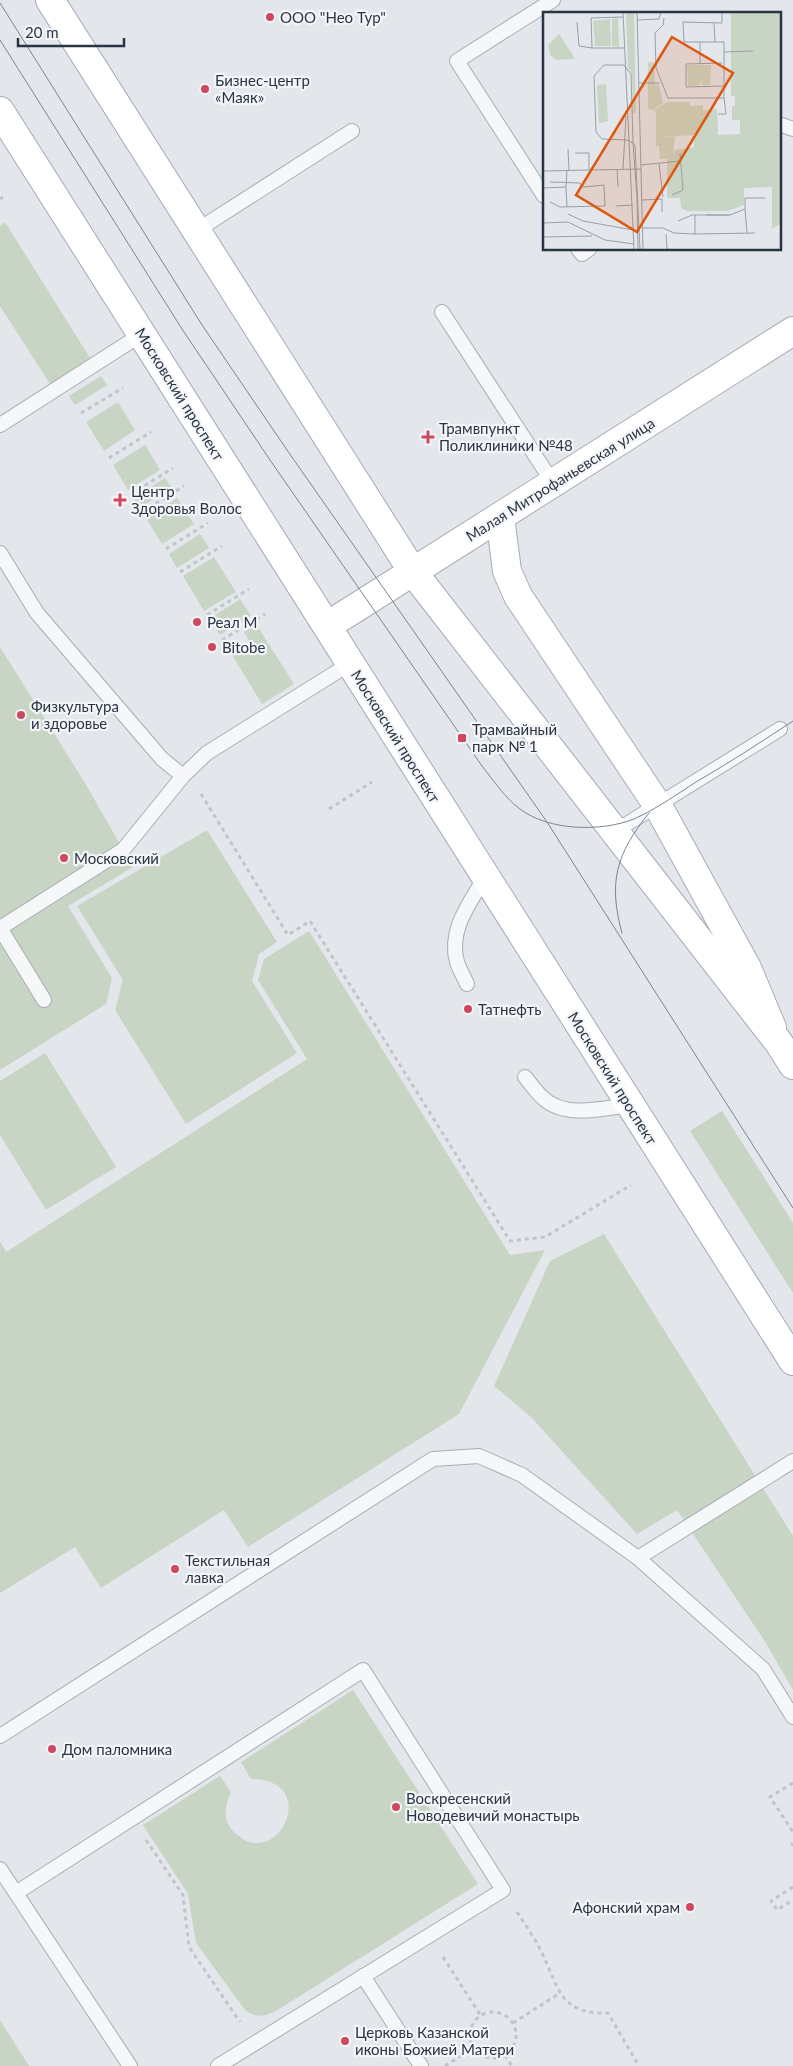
<svg xmlns="http://www.w3.org/2000/svg" width="793" height="2066" viewBox="0 0 793 2066" font-family="Lato,sans-serif">
<style>
.green{fill:#c8d5c4}
.lines{fill:none;stroke-linecap:round;stroke-linejoin:round}
.lane-casing{stroke:#a8adb5;stroke-width:16}
.secondary-casing{stroke:#a8adb5;stroke-width:30}
.primary-casing{stroke:#a2aab7;stroke-width:30}
.path{stroke:#c1c4ca;stroke-width:3;stroke-dasharray:4 4;stroke-linecap:butt}
.lane{stroke:#f6f7f9;stroke-width:14}
.secondary{stroke:#fff;stroke-width:28}
.primary{stroke:#fff;stroke-width:28}
.tram{stroke:#7c8595;stroke-width:1}
.poi-dot{fill:#cf485e;stroke:#f3f5f8;stroke-width:2}
.labels{text-anchor:middle;dominant-baseline:central;stroke-width:4.5;stroke-linejoin:round;paint-order:stroke}
.poi-label{font-size:15px;fill:#2a3443;stroke:#f3f5f8;text-anchor:start}
.street-label{font-size:15px;fill:#2a3443;stroke:#f3f5f8}
.inset-road{fill:none;stroke:#999fa8;stroke-width:1}
.view{fill:#de570f;fill-opacity:0.15;stroke:#de570f;stroke-width:2.5}
.inset-edge{fill:none;stroke:#2a3443;stroke-width:2.5}
</style>
<rect width="100%" height="100%" fill="#e3e6eb"/>
<g class="green">
<path d="M5,222L90,358L50,384L0,306V226Z"/>
<path d="M101,376L107,385L75,405L69,396Z"/>
<path d="M118,402L135,430L104,451L86,422Z"/>
<path d="M145,445L160,470L128,490L113,465Z"/>
<path d="M165,478L171,487L140,508L133,498Z"/>
<path d="M177,498L194,524L162,544L146,518Z"/>
<path d="M200,534L209,548L177,568L169,554Z"/>
<path d="M214,557L236,592L204,611L183,576Z"/>
<path d="M240,599L251,616L220,635L209,619Z"/>
<path d="M256,624L294,684L262,704L232,655L250,643L244,632Z"/>
<path d="M0,647L85,783L133,867L68,906L112,978L106,1004L0,1070Z"/>
<path d="M207,830L277,942L259,954L252,981L297,1053L186,1124L115,1010L123,980L77,906Z"/>
<path d="M309,931L510,1255L545,1250L459,1414L248,1547L224,1510L101,1588L75,1547L0,1593V1241L6,1252L307,1059L258,980L264,959Z"/>
<path d="M45,1053L116,1167L46,1210L0,1135V1081Z"/>
<path d="M722,1111L793,1223V1293L690,1131Z"/>
<path d="M604,1234L793,1536V1690L764,1640L677,1510L637,1534L531,1417L494,1386L550,1261Z"/>
<path d="M353,1690L478,1884L276,2011C264,2017 256,2018 245,2010L196,1943L188,1894L143,1825L220,1776L231,1792C225,1806 222,1820 234,1832C277,1875 323,1779 251,1779L241,1762Z"/>
<path d="M0,2020L29,2066H0Z"/>
</g>
<g class="lines">
<defs>
<g id="lane">
<path d="M779,124L793,129"/>
<path d="M544,196L457,61L553,0"/>
<path d="M196,231L352,131"/>
<path d="M578,249L582,254L589,249"/>
<path d="M442,312L553,483"/>
<path d="M0,425L142,334"/>
<path d="M0,553L37,613L162,759L183,776"/>
<path d="M614,832L780,729"/>
<path d="M0,928L123,850L183,776L207,753L351,663"/>
<path d="M0,928L44,1000"/>
<path d="M467,984C464,977 459,969 457,962C448,930 470,903 485,877"/>
<path d="M525,1077C531,1084 536,1092 543,1098C565,1119 604,1108 630,1105"/>
<path d="M638,1558L793,1461"/>
<path d="M0,1736L433,1459L479,1456L522,1475L638,1558L763,1669L793,1717"/>
<path d="M0,1869L130,2066"/>
<path d="M16,1893L363,1670L503,1890L218,2066"/>
<path d="M363,1976L421,2066"/>
</g>
<g id="secondary">
<path d="M500,517L507,571L518,596L658,806L747,968L772,1028"/>
<path d="M327,626L793,331"/>
</g>
<g id="primary">
<path d="M50,0L413,572L779,1043L793,1065"/>
<path d="M0,111L793,1361"/>
</g>
</defs>
<use href="#lane" class="lane-casing"/>
<use href="#secondary" class="secondary-casing"/>
<use href="#primary" class="primary-casing"/>
<g class="path">
<path d="M0,199L3,197"/>
<path d="M81,413L123,388"/>
<path d="M109,458L151,432"/>
<path d="M131,494L173,468"/>
<path d="M142,512L184,486"/>
<path d="M166,549L208,523"/>
<path d="M180,572L222,546"/>
<path d="M207,615L249,589"/>
<path d="M222,640L265,614"/>
<path d="M201,794L288,935L310,921L510,1241L545,1237L631,1185"/>
<path d="M329,809L372,782"/>
<path d="M793,1783L770,1797L793,1832"/>
<path d="M146,1840L183,1895L189,1947L240,2022"/>
<path d="M791,1845L793,1844"/>
<path d="M793,1887L771,1901L777,1910L793,1900"/>
<path d="M517,1912C525,1925 535,1938 541,1951C559,1987 559,2015 608,2013L639,2066"/>
<path d="M443,1957L481,2016"/>
<circle cx="493" cy="2035" r="23"/>
<path d="M513,2023L560,1993"/>
<path d="M505,2055L512,2066"/>
<path d="M445,2066L474,2048"/>
</g>
<use href="#lane" class="lane"/>
<use href="#secondary" class="secondary"/>
<use href="#primary" class="primary"/>
<g class="tram">
<path d="M0,3L202,325L287,450L547,822L793,1208"/>
<path d="M0,40L182,329L270,460L482,766C494,781 505,798 520,809C549,831 601,832 634,819C656,809 676,795 696,782C729,763 761,742 793,721"/>
<path d="M622,933C608,882 616,854 649,813"/>
</g>
</g>
<g class="poi-dot">
<circle cx="270" cy="17" r="5"/>
<circle cx="205" cy="89" r="5"/>
<path d="M425.5 429.5h5v5h5v5h-5v5h-5v-5h-5v-5h5z"/>
<path d="M117.5 492.5h5v5h5v5h-5v5h-5v-5h-5v-5h5z"/>
<circle cx="197" cy="622" r="5"/>
<circle cx="212" cy="647" r="5"/>
<circle cx="21" cy="715" r="5"/>
<rect x="457" y="733" width="10" height="10" rx="2.5"/>
<circle cx="64" cy="858" r="5"/>
<circle cx="468" cy="1009" r="5"/>
<circle cx="175" cy="1569" r="5"/>
<circle cx="52" cy="1749" r="5"/>
<circle cx="396" cy="1807" r="5"/>
<circle cx="690" cy="1907" r="5"/>
<circle cx="345" cy="2041" r="5"/>
</g>
<g class="labels">
<g class="poi-label">
<text x="280" y="17">ООО "Нео Тур"</text>
<text x="215" y="80">Бизнес-центр<tspan x="215" dy="17">«Маяк»</tspan></text>
<text x="439" y="428">Трамвпункт<tspan x="439" dy="17">Поликлиники №48</tspan></text>
<text x="131" y="491">Центр<tspan x="131" dy="17">Здоровья Волос</tspan></text>
<text x="207" y="622">Реал М</text>
<text x="222" y="647">Bitobe</text>
<text x="31" y="706">Физкультура<tspan x="31" dy="17">и здоровье</tspan></text>
<text x="472" y="729">Трамвайный<tspan x="472" dy="17">парк № 1</tspan></text>
<text x="74" y="858">Московский</text>
<text x="478" y="1009">Татнефть</text>
<text x="185" y="1560">Текстильная<tspan x="185" dy="17">лавка</tspan></text>
<text x="62" y="1749">Дом паломника</text>
<text x="406" y="1798">Воскресенский<tspan x="406" dy="17">Новодевичий монастырь</tspan></text>
<text x="680" y="1907" text-anchor="end">Афонский храм</text>
<text x="355" y="2032">Церковь Казанской<tspan x="355" dy="17">иконы Божией Матери</tspan></text>
</g>
<g class="street-label">
<text transform="translate(180 394) rotate(58)">Московский проспект</text>
<text transform="translate(560 479) rotate(-32)">Малая Митрофаньевская улица</text>
<text transform="translate(396 736) rotate(58)">Московский проспект</text>
<text transform="translate(613 1078) rotate(58)">Московский проспект</text>
</g>
</g>
<g transform="translate(543 12)">
<rect width="238" height="238" fill="#e3e6eb"/>
<path d="M83,0H91L93,101H90L89,62L85,55ZM188,0H237V212L229,217V175L201,176V193L184,199H144L138,196L137,186H124V147H117L116,134H113V100L110,99L124,90H147V94L160,93V98L174,97L175,123L197,122V108H189V94H192V84H188ZM151,123V135L132,138L130,143L132,125H120ZM75,6L76,34L74,35L69,34V7ZM67,7L68,34H52L50,9ZM16,22L31,45L30,47L14,48L7,43L5,33ZM105,50H111L112,72L116,73L120,91L110,98L105,97ZM144,53H168L167,73H159L158,66L157,73L145,74ZM63,72L65,109L56,111L54,73Z" fill="#c8d5c4" fill-rule="evenodd"/>
<path class="inset-road" d="M80,0L91,238M94,0L100,238M80,5L48,6L49,36H81M121,6L120,13L112,21L113,56L125,86H181V30H141L140,10L179,11V0M94,8L116,7L118,0M34,10L36,34L49,36M171,11L172,30M157,30V51M181,40L210,39M179,51L143,52V75L180,74M96,71H117M175,102H183L181,86M25,137L26,158M32,141H46V158M116,152L120,185M98,153L137,149M74,157L75,175M80,157L83,104M0,159L98,157M7,170L37,171L40,175L61,173L62,194L17,195L7,190M23,175L24,195M0,176L23,175L24,158M129,183L140,178L137,141M99,188L119,187V200M73,194L90,193M202,197L204,221M25,202L40,209L90,218M164,203H186M135,209L149,203H187L202,197V186H222M0,211L25,210L62,228L91,232M99,216H120L131,221L152,222V203M123,222L124,238M152,222L212,221M0,225L49,224M95,238L94,186L90,131L88,62L81,53H61L51,64L53,120L59,127L83,128L87,129L89,131H90L92,134L97,238"/>
<path class="view" d="M129,25L190,61L94,220L33,183Z"/>
<rect width="238" height="238" class="inset-edge"/>
</g>
<path d="M18 38v8h106v-8" fill="none" stroke="#2a3443" stroke-width="2.5"/>
<text x="25" y="38" font-size="15" fill="#2a3443" stroke="#f3f5f8" stroke-width="4" paint-order="stroke">20 m</text>
</svg>
